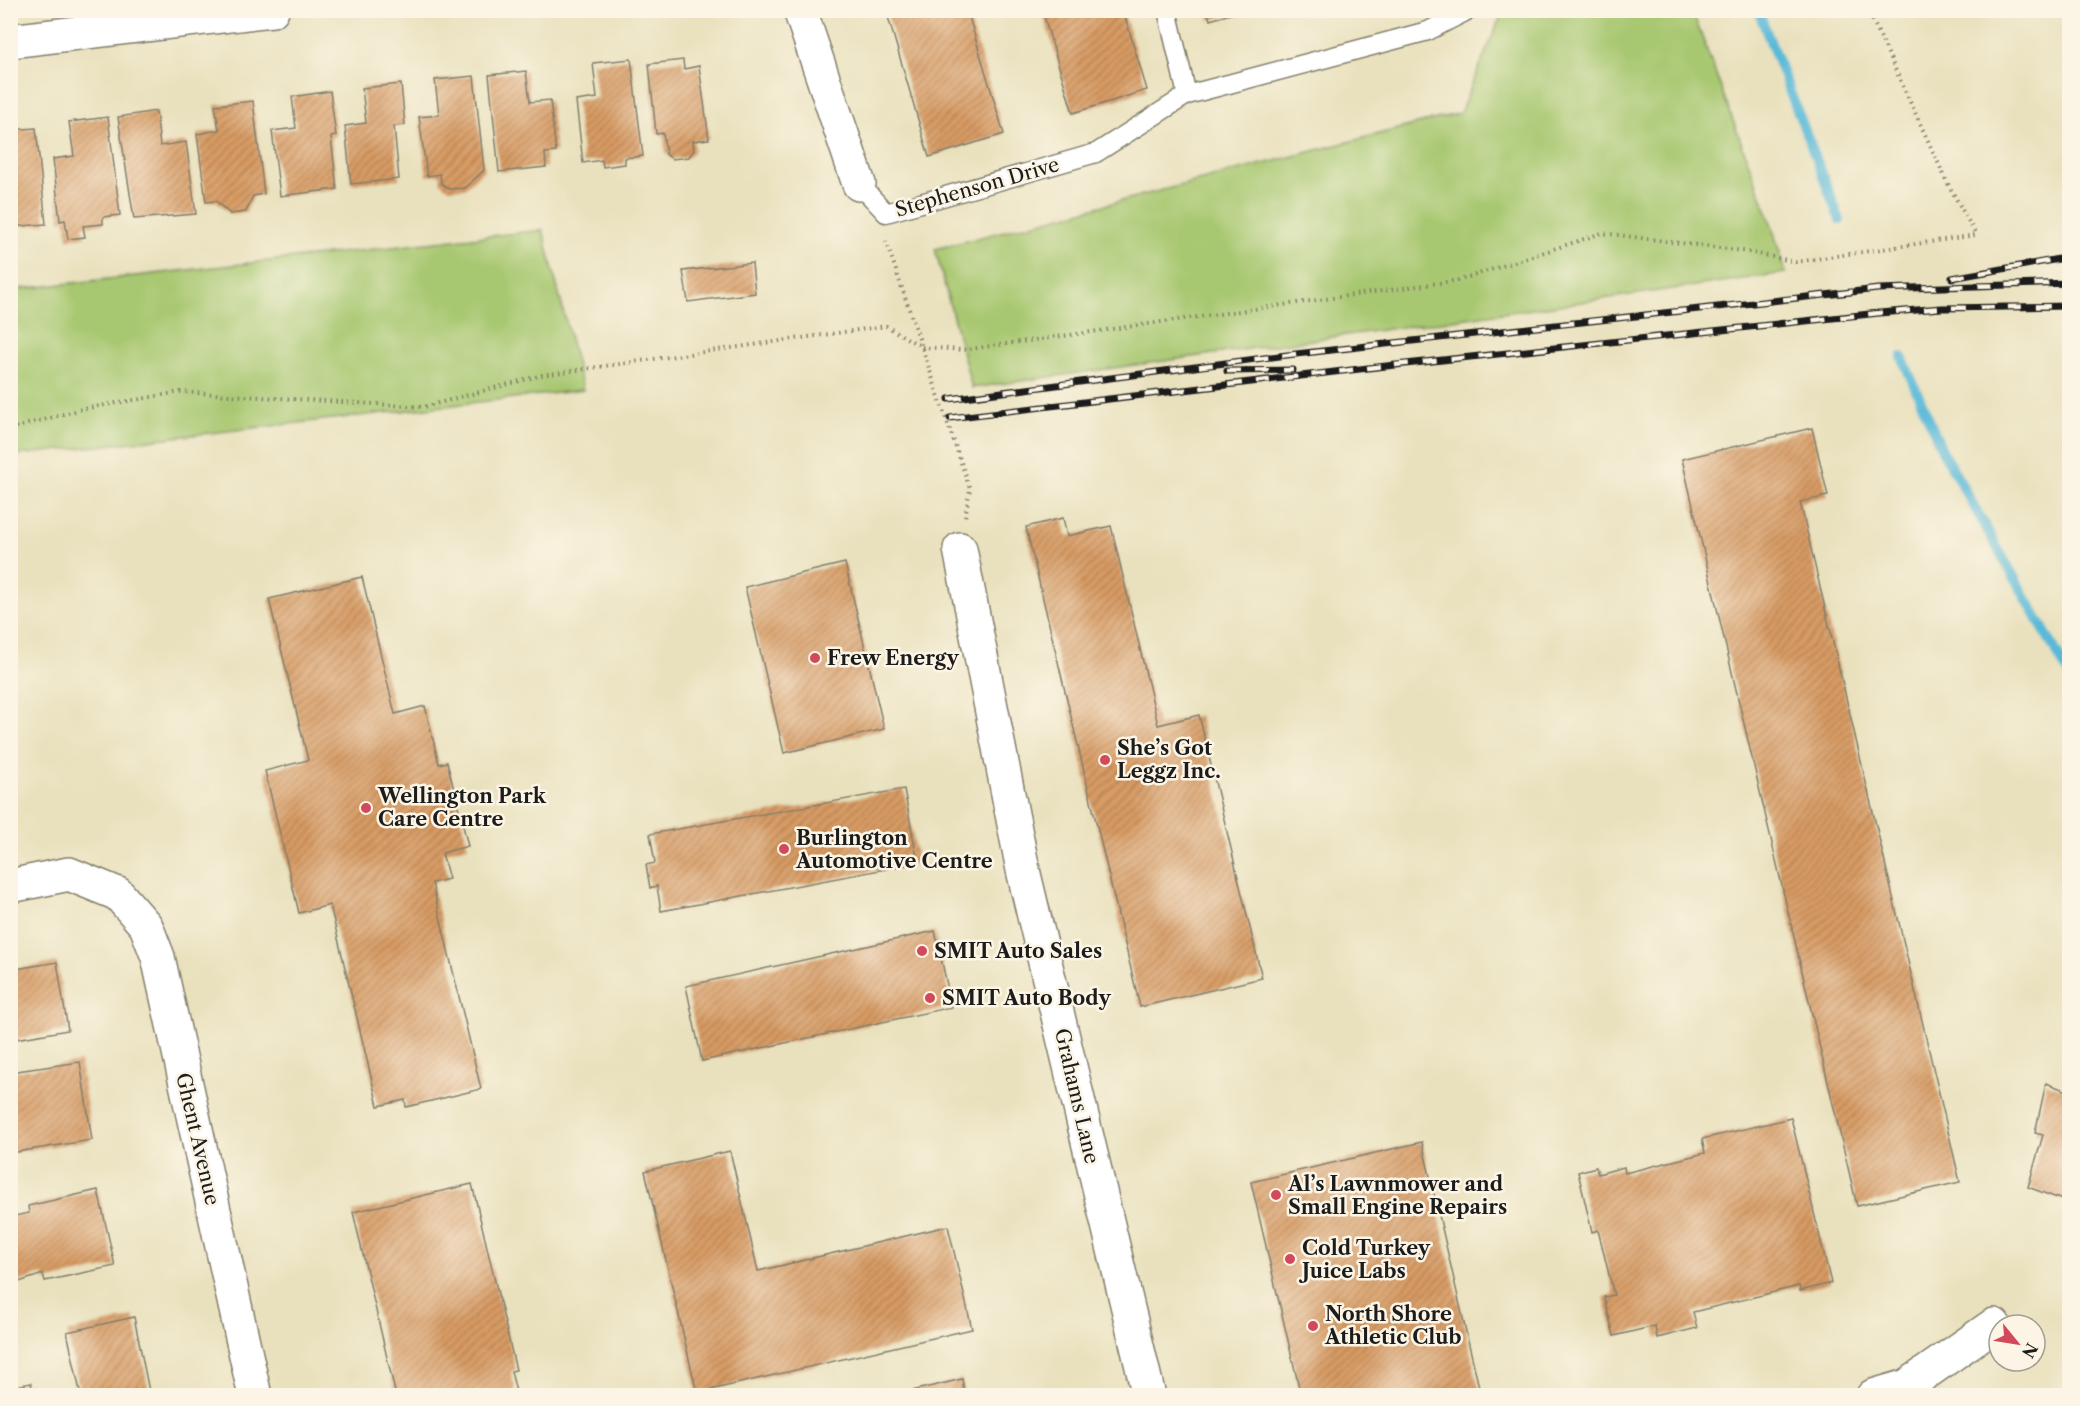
<svg xmlns="http://www.w3.org/2000/svg" width="2080" height="1406" viewBox="0 0 2080 1406" font-family="'Libre Caslon Text',serif">
<style>
.grass{fill:#a7c76f;stroke:#627246;stroke-width:1.5}
.lines{fill:none;stroke-linecap:round;stroke-linejoin:round}
.stream{stroke:#59b9d8;stroke-width:10}
.building{fill:url(#building-hatch)}
.service-casing{stroke:#827e6c;stroke-width:21}
.minor-casing{stroke:#827e6c;stroke-width:36}
.path{stroke:#827e6c;stroke-width:4;stroke-dasharray:1.5 4.5;stroke-linecap:butt}
.service{stroke:#fff;stroke-width:18}
.minor{stroke:#fff;stroke-width:33}
.rail-casing{stroke:#1c1c1c;stroke-width:7}
.rail{stroke:#fcf5e5;stroke-width:4.5;stroke-dasharray:14;stroke-linecap:butt}
.poi-dot{fill:#d1495b;stroke:#fcf5e5;stroke-width:2}
.labels{text-anchor:middle;dominant-baseline:central;stroke-width:5;stroke-linejoin:round;paint-order:stroke}
.street-label{font-size:20px;fill:#1c1c1c;stroke:#fcf5e5}
.poi-label{font-size:20px;font-weight:bold;fill:#1c1c1c;stroke:#fcf5e5;text-anchor:start}
</style>
<defs>
<pattern id="building-hatch" width="6" height="6" patternUnits="userSpaceOnUse" patternTransform="scale(1.5)"><rect width="6" height="6" fill="#d89b64"/><path d="M-1 1l2-2M0 6l6-6M5 7l2-2" fill="none" stroke="#ae7e52"/></pattern>
</defs>
<rect width="100%" height="100%" fill="#fcf5e5"/>
<filter id="ink" filterUnits="userSpaceOnUse"><feTurbulence type="fractalNoise" baseFrequency=".0167" numOctaves="2"/><feDisplacementMap in="SourceGraphic" scale="12" xChannelSelector="R" yChannelSelector="G"/><feConvolveMatrix kernelMatrix="1 2 1 2 8 2 1 2 1" color-interpolation-filters="sRGB"/></filter>
<filter id="wash" filterUnits="userSpaceOnUse"><feTurbulence type="fractalNoise" baseFrequency=".008" numOctaves="4" result="noise"/><feDisplacementMap in="SourceGraphic" scale="24" xChannelSelector="R" yChannelSelector="G"/><feGaussianBlur stdDeviation="1.35" result="paint"/><feColorMatrix in="noise" values="0 0 0 0 0 0 0 0 0 0 0 0 0 0 0 0 0 1.4 0 .05"/><feComposite in="paint" operator="in"/></filter>
<g filter="url(#wash)">
<rect width="100%" height="100%" fill="#e9e1bd"/>
<g class="grass">
<path d="M1692,10L1771,223L1786,273L972,388L935,249L1460,113L1503,11Z"/>
<path d="M543,230L583,390L11,456V290Z"/>
</g>
<g class="lines">
<g class="stream">
<path d="M1758,10L1840,220"/>
<path d="M1902,357L1942,450L2070,676"/>
</g>
</g>
<g id="blocks">
<g class="building">
<path d="M886,10H967L1004,134L929,157Z"/>
<path d="M1042,10H1123L1147,90L1073,113Z"/>
<path d="M1207,10H1241V11L1210,20Z"/>
<path d="M631,59L643,156L625,158V164L603,167L602,160L583,163L576,101L597,98L593,63Z"/>
<path d="M683,60L684,69L699,66L709,139L693,141L694,150L689,157L672,159L666,154L663,133L656,134L649,64Z"/>
<path d="M526,71L530,102L550,100L556,152L545,153L546,167L499,172L489,75Z"/>
<path d="M474,76L484,170L465,188L449,189L441,183L440,174L427,176L419,117L439,115L435,80Z"/>
<path d="M401,84L405,125L394,126L399,179L351,184L345,126L366,123L362,88Z"/>
<path d="M330,91L336,136L331,137L337,189L280,196L272,131L296,128L292,97Z"/>
<path d="M253,101L264,194L253,196L246,212L230,214L216,201L206,202L197,134L219,130L215,105Z"/>
<path d="M156,111L160,146L186,142L196,214L134,219L118,117Z"/>
<path d="M108,117L120,215L103,217V224L83,226L85,237L68,239L65,220L60,221L53,159L74,156L69,122Z"/>
<path d="M36,128L46,224L10,227V130Z"/>
<path d="M752,263L755,293L688,302L683,271Z"/>
<path d="M1812,428L1828,496L1800,502L1960,1182L1857,1206L1682,459Z"/>
<path d="M1063,518L1067,536L1111,526L1158,725L1199,715L1262,978L1140,1007L1026,527Z"/>
<path d="M845,563L884,729L784,753L745,587Z"/>
<path d="M362,577L395,714L425,706L439,764L447,762L468,846L442,853L449,879L432,883L481,1089L406,1107L405,1100L378,1106L330,905L299,913L265,771L308,760L269,599Z"/>
<path d="M904,789L918,863L661,911L657,886L650,888L646,865L655,863L650,834Z"/>
<path d="M935,931L952,1007L702,1061L686,986Z"/>
<path d="M57,962L68,1030L10,1040V970Z"/>
<path d="M80,1062L92,1140L10,1153V1072Z"/>
<path d="M2046,1083L2070,1092V1203L2028,1187L2043,1135L2035,1133Z"/>
<path d="M1791,1118L1831,1283L1800,1291L1799,1286L1693,1312L1697,1328L1657,1338L1655,1326L1614,1336L1604,1297L1614,1295L1598,1230L1592,1232L1578,1172L1596,1167L1598,1174L1624,1167L1625,1173L1705,1153L1702,1139Z"/>
<path d="M1422,1142L1481,1396H1301L1251,1182Z"/>
<path d="M730,1151L758,1271L948,1226L972,1329L697,1393L645,1171Z"/>
<path d="M472,1184L516,1370L511,1371L517,1396H396L353,1212Z"/>
<path d="M98,1190L115,1266L45,1281L43,1274L10,1285V1217L29,1213L28,1206Z"/>
<path d="M134,1317L149,1391L146,1392L147,1396H81L67,1332Z"/>
<path d="M962,1379L965,1396H895V1395Z"/>
<path d="M31,1383L34,1396H10V1387Z"/>
</g>
</g>
</g>
<g filter="url(#ink)">
<use href="#blocks" fill-opacity="0" stroke="#827e6c" stroke-width="1.5"/>
<g class="lines">
<defs>
<g id="service">
<path d="M1167,10L1187,95"/>
<path d="M859,184L886,213L1096,153L1187,95L1428,31L1469,10"/>
</g>
<g id="minor">
<path d="M800,10L859,184"/>
<path d="M10,41L272,10"/>
<path d="M960,549L1023,870L1149,1396"/>
<path d="M10,886L69,874L118,894L146,926L158,957L255,1396"/>
<path d="M1873,1396L1907,1386L1994,1325"/>
</g>
</defs>
<use href="#service" class="service-casing"/>
<use href="#minor" class="minor-casing"/>
<g class="path">
<path d="M886,241L970,489L965,517"/>
<path d="M10,429L82,409L180,392L424,407L542,375L886,326L922,347L963,350L1460,280L1602,233L1744,251L1796,262L1976,235L1946,180L1868,10"/>
</g>
<use href="#service" class="service"/>
<use href="#minor" class="minor"/>
<defs>
<g id="rail">
<path d="M1952,278L2070,257"/>
<path d="M1227,371L1293,370"/>
<path d="M949,399L1287,355L1878,289L2070,283"/>
<path d="M950,418L1368,368L1879,313L1942,308L2070,306"/>
</g>
</defs>
<use href="#rail" class="rail-casing"/>
<use href="#rail" class="rail"/>
</g>
</g>
<g class="poi-dot">
<circle cx="815" cy="658" r="6"/>
<circle cx="1105" cy="760" r="6"/>
<circle cx="366" cy="808" r="6"/>
<circle cx="784" cy="849" r="6"/>
<circle cx="922" cy="951" r="6"/>
<circle cx="930" cy="998" r="6"/>
<circle cx="1276" cy="1195" r="6"/>
<circle cx="1290" cy="1259" r="6"/>
<circle cx="1313" cy="1326" r="6"/>
</g>
<g class="labels">
<g class="street-label">
<text transform="translate(977 187) rotate(-16)">Stephenson Drive</text>
<text transform="translate(1077 1096) rotate(77)">Grahams Lane</text>
<text transform="translate(198 1139) rotate(77)">Ghent Avenue</text>
</g>
<g class="poi-label">
<text x="827" y="658">Frew Energy</text>
<text x="1117" y="748">She’s Got<tspan x="1117" dy="23">Leggz Inc.</tspan></text>
<text x="378" y="796">Wellington Park<tspan x="378" dy="23">Care Centre</tspan></text>
<text x="796" y="838">Burlington<tspan x="796" dy="23">Automotive Centre</tspan></text>
<text x="934" y="951">SMIT Auto Sales</text>
<text x="942" y="998">SMIT Auto Body</text>
<text x="1288" y="1184">Al’s Lawnmower and<tspan x="1288" dy="23">Small Engine Repairs</tspan></text>
<text x="1302" y="1248">Cold Turkey<tspan x="1302" dy="23">Juice Labs</tspan></text>
<text x="1325" y="1314">North Shore<tspan x="1325" dy="23">Athletic Club</tspan></text>
</g>
</g>
<rect width="2080" height="1406" fill="none" stroke="#fcf5e5" stroke-width="36"/>
<g transform="translate(2017 1343) rotate(120)"><circle r="28" fill="#fcf5e5" stroke="#a29e95" stroke-width="1.5"/>
<path d="M0-4.5L10 22L0 15L-10 22Z" fill="#d1495b"/>
<text y="-9" font-size="16" font-weight="bold" text-anchor="middle" fill="#1c1c1c">N</text>
</g>
</svg>
